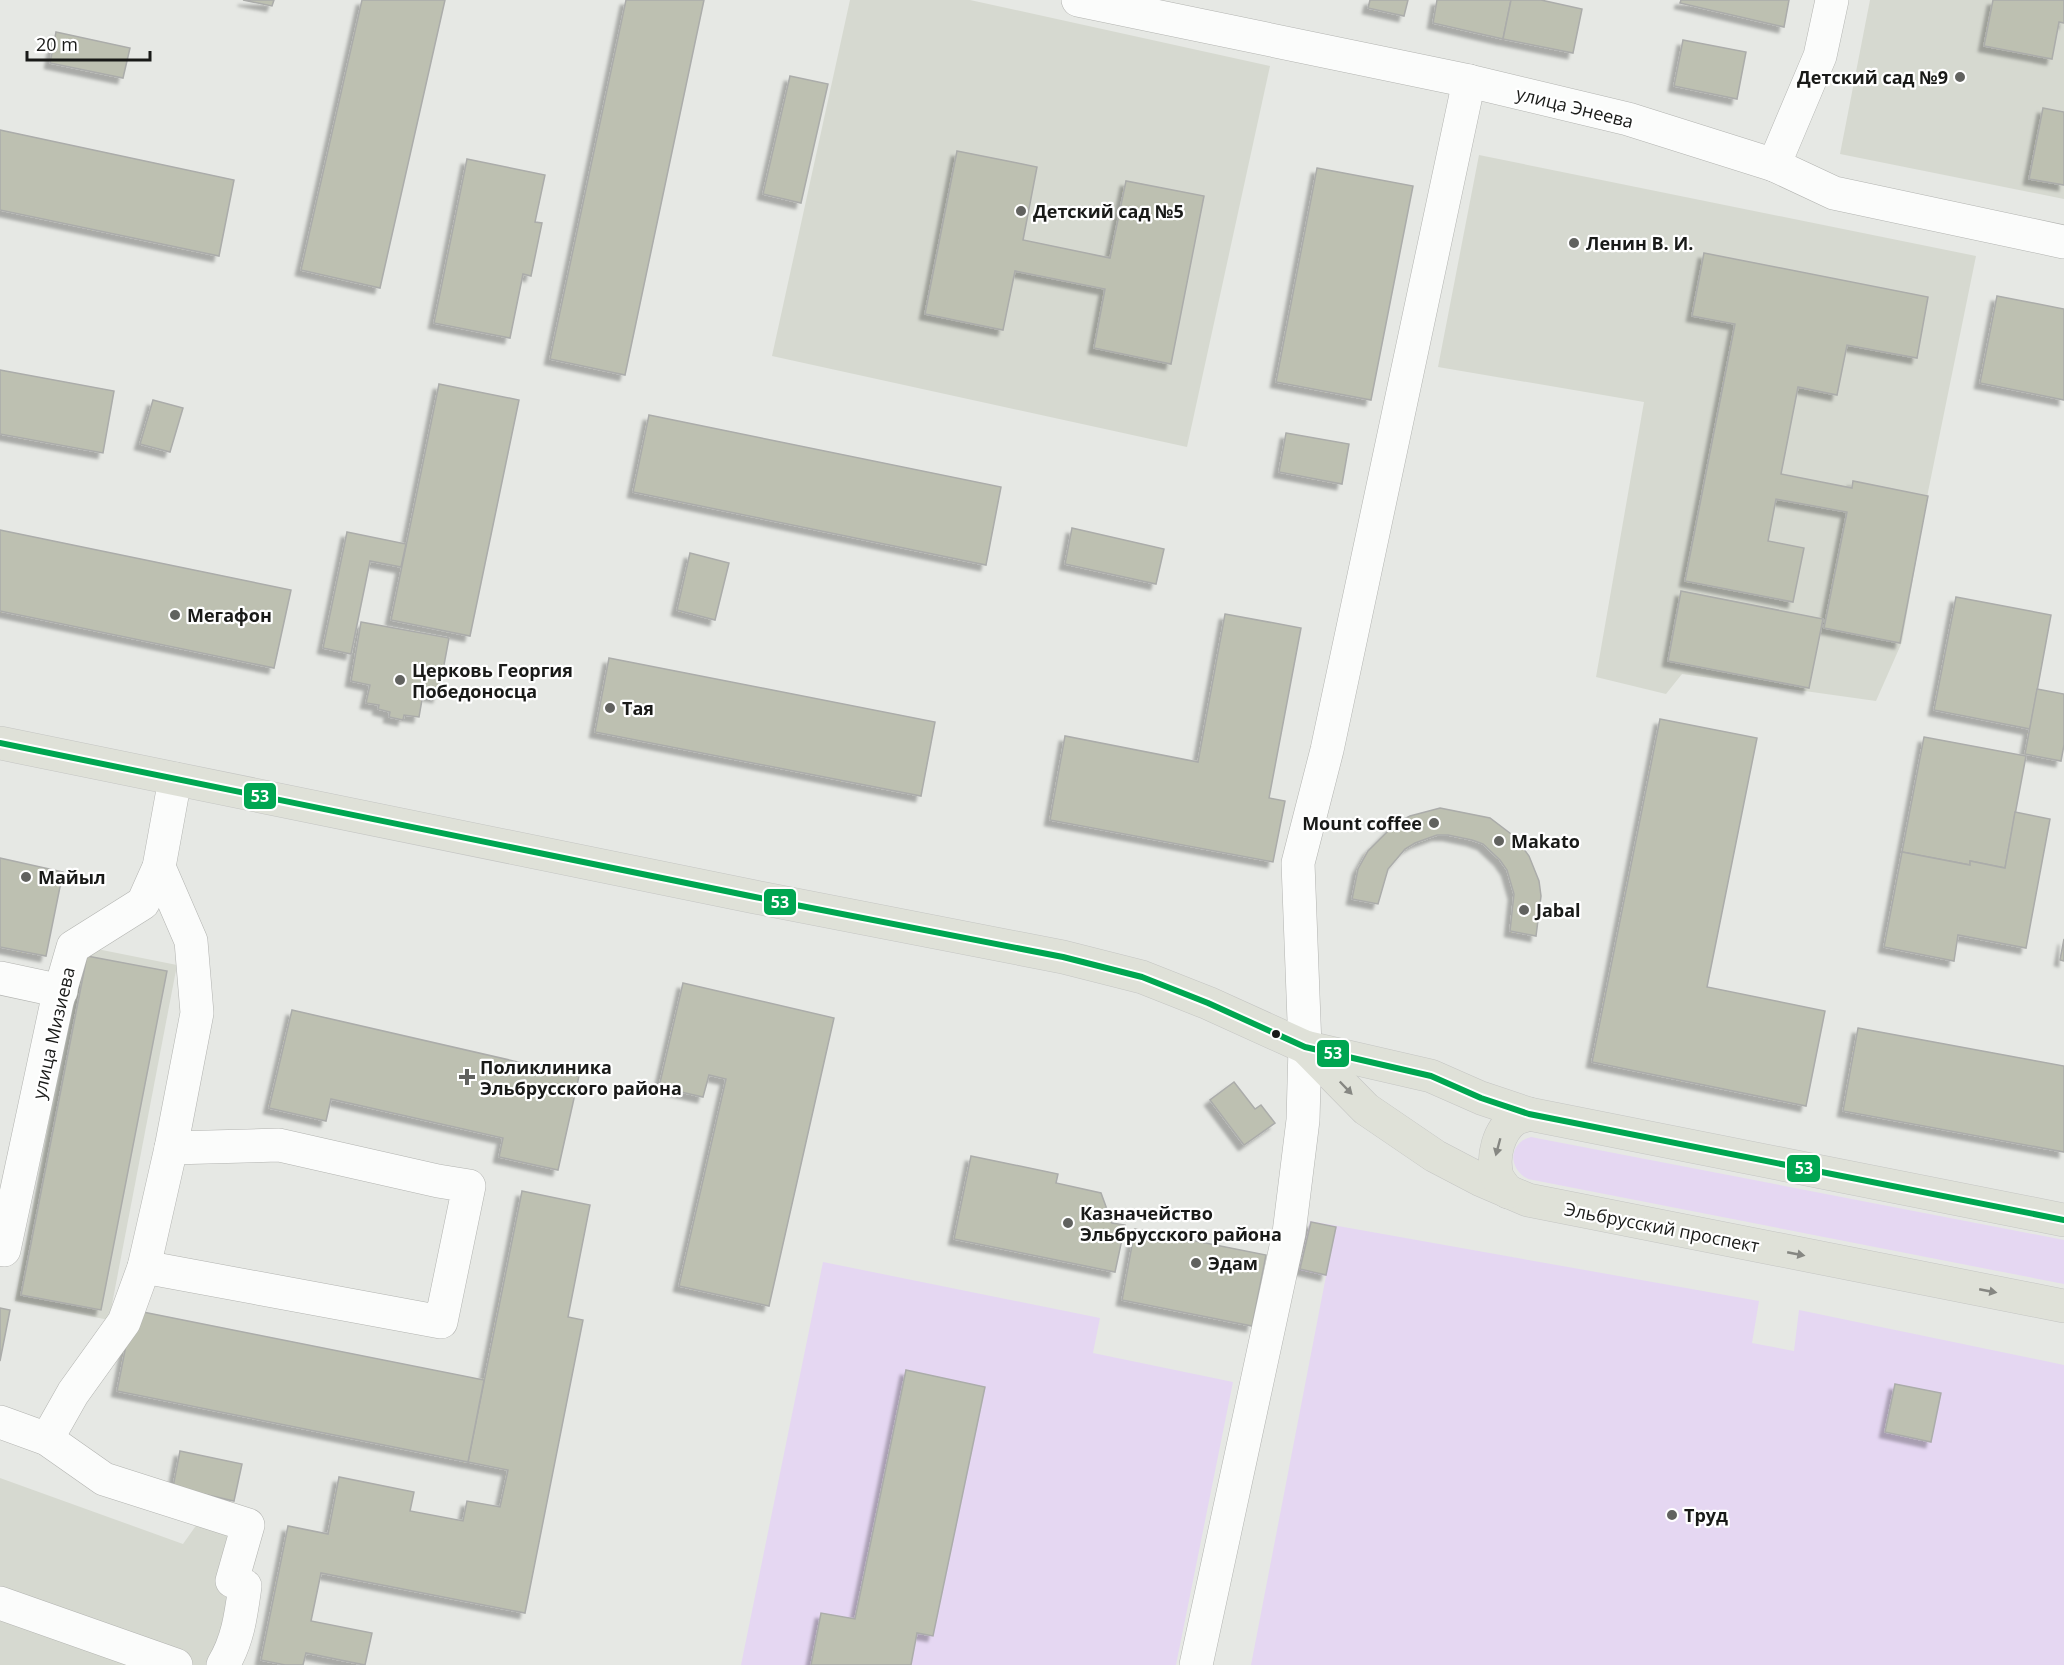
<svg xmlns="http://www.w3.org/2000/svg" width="2064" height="1665" viewBox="0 0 2064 1665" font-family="'Open Sans',sans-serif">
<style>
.built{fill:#d6d9d0}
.green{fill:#e5d7f2}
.building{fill:#bdc0b1;stroke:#abacaa;stroke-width:1.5;filter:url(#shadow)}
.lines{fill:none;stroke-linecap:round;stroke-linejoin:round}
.minor-casing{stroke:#b2b3b0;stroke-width:34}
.major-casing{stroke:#c4c5c3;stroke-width:34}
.minor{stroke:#fbfcfb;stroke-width:33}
.major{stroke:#dfe1d8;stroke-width:33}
.bus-1-casing{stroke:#fff;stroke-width:10}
.bus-1{stroke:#00a651;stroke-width:6}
.oneway{fill:#868782}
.poi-dot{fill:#61625f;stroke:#fff;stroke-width:2}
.bus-dot{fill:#191a18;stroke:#fff;stroke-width:2}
.labels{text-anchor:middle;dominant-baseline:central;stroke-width:4.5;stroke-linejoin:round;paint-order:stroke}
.poi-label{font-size:18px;font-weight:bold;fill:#191a18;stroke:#fff;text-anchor:start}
.street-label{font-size:18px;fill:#191a18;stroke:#fff}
.line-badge{stroke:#fff;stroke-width:2}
.badge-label{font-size:16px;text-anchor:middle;font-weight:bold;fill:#fff}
</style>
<defs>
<filter id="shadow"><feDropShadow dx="-5.5" dy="5.5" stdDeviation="1.5" flood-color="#0004"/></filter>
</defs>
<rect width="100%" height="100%" fill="#e6e8e4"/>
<g class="built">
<path d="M850,0H970L1270,66L1187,447L772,356Z"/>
<path d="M1870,0H2064V199L1840,154Z"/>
<path d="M1479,155L1976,256L1928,492L1902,642L1876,701L1682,674L1666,694L1596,677L1644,402L1438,367Z"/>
<path d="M82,946L177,965L109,1320L15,1301Z"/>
<path d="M0,1478L183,1544L200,1520L250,1536L235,1665H0Z"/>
</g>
<g class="green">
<path d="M1531,1137L2064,1240V1284L1528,1179C1508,1169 1508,1143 1531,1137Z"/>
<path d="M1310,1221L1759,1301L1752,1343L1794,1351L1799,1310L2064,1365V1665H1251L1326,1276L1299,1270Z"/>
<path d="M823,1262L1100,1318L1093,1353L1233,1382L1176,1665H741Z"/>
</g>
<g class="building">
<path d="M243,0H274L272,6Z"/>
<path d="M362,0H445L380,288L301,270Z"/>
<path d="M626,0H704L625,375L550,359Z"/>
<path d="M1370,0H1408L1404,16L1368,8Z"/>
<path d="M1437,0H1511L1503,39L1433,23Z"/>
<path d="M1511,0H1541L1582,9L1573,53L1503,39Z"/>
<path d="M1681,0H1789L1784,27L1680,3Z"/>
<path d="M1993,0H2064V23L2059,22L2052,59L1984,46Z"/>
<path d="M56,32L130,48L123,78L50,63Z"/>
<path d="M1683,40L1746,52L1737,99L1674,86Z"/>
<path d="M790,76L828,84L801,203L763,194Z"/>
<path d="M2043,108L2064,112V185L2029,179Z"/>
<path d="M0,130L234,180L219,256L0,210Z"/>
<path d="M957,151L1037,167L1023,240L1110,258L1126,181L1204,196L1171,364L1094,348L1105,289L1015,271L1003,330L925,314Z"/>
<path d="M467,159L545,175L535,222L542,223L531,276L523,274L510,338L434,323Z"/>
<path d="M1317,168L1413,186L1371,400L1276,382Z"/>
<path d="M1704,253L1928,297L1917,358L1847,345L1837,395L1798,387L1781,474L1852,488L1853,481L1928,496L1900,643L1824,628L1847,512L1776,499L1768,541L1804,548L1793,602L1685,581L1735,324L1692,316Z"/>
<path d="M1997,296L2064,309V400L1980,383Z"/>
<path d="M0,370L114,391L103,453L0,434Z"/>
<path d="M439,384L519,400L470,636L391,620Z"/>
<path d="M153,400L183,408L170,452L140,444Z"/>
<path d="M649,415L1001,487L986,565L633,492Z"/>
<path d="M1286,433L1349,444L1342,484L1279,472Z"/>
<path d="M1072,528L1164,549L1156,584L1065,564Z"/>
<path d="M0,530L291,590L274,668L0,611Z"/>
<path d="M347,532L406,544L401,567L370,561L351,654L323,648Z"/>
<path d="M690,553L729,563L715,620L677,610Z"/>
<path d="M1681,591L1823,619L1809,688L1668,661Z"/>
<path d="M1956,597L2051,615L2030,729L1934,710Z"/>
<path d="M1225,614L1301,628L1269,798L1285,801L1273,862L1050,820L1065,736L1198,762Z"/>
<path d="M361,622L449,638L438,697L423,694L419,717L404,715L403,720L389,717L390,712L378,709L379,705L366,703L370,685L351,681Z"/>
<path d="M609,658L935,722L921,796L595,732Z"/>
<path d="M2037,689L2064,694V745L2061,761L2025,754Z"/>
<path d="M1660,719L1757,738L1707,987L1825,1011L1806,1106L1592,1062Z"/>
<path d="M1924,737L2026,756L2005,868L1970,861V865L1902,852Z"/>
<path d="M1440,808L1490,818L1515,837L1529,856L1539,881L1541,896L1536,936L1510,931L1514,894L1507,870L1500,860L1483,844L1472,840L1448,835H1437L1415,843L1405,849L1388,869L1378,904L1352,899L1358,869L1368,851L1396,823L1410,816Z"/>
<path d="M2015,812L2050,819L2026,948L1958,935L1954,961L1884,947L1902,852L1970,865V861L2005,868Z"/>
<path d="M0,858L63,872L46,956L0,947Z"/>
<path d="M2064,939V961L2060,960Z"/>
<path d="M87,956L167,971L101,1310L21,1295Z"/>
<path d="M683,983L834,1018L769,1306L679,1286L726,1079L709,1075L703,1097L659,1087Z"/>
<path d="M292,1010L579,1076L558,1170L499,1157L503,1138L331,1099L326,1121L269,1108Z"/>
<path d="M1858,1028L2064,1066V1152L1843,1111Z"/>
<path d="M1234,1082L1255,1109L1261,1105L1275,1123L1244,1145L1210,1100Z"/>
<path d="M971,1156L1058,1174L1056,1183L1101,1193L1112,1223L1125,1225L1115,1272L954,1239Z"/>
<path d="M522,1191L590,1205L568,1317L583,1320L525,1613L321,1573L311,1621L372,1633L365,1665L306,1653L303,1665H285L261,1660L288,1526L328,1534L339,1477L414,1492L410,1511L463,1521L467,1501L500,1507L508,1470L468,1462Z"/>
<path d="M1311,1222L1336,1227L1326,1275L1300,1269Z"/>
<path d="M1135,1229L1266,1255L1252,1326L1122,1300Z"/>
<path d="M0,1308L10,1310L0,1361Z"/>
<path d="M133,1310L484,1380L468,1462L117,1391Z"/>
<path d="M906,1370L985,1387L933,1636L917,1633L911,1665H811L821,1613L855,1619Z"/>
<path d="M1895,1384L1941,1393L1931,1442L1885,1432Z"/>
<path d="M180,1451L242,1464L234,1501L173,1487Z"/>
</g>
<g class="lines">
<defs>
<g id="minor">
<path d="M1078,0L1469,81L1628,119L1774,165L1834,193L2064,242"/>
<path d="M1774,165L1820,56L1832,0"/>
<path d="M0,978L61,991"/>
<path d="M0,1249L4,1250L57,1002L73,947L143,903L159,867L175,779"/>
<path d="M144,1267L441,1322L469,1186L438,1181L279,1145L171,1148"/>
<path d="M0,1422L47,1439L104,1479L248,1525L232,1581L245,1586C241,1615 238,1640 223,1665"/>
<path d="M47,1439L73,1393L124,1322L144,1267L171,1148L197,1013L191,941L159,867"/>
<path d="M0,1603L176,1665"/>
<path d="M1196,1665L1289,1233L1303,1120L1305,1047L1298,863L1327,750L1469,81"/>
</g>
<g id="major">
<path d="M0,743L755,897L1063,957L1142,977L1208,1003L1305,1047L1431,1076L1481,1098L1529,1114L2064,1220"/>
<path d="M1305,1047L1366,1109L1435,1156L1479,1179L1528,1200L2064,1306"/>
<path d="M1508,1192C1504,1187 1499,1181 1497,1176C1492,1157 1498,1131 1515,1119C1519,1117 1525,1116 1529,1114"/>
</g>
</defs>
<use href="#minor" class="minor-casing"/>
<use href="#major" class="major-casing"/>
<use href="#minor" class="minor"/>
<use href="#major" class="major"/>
<defs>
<path id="bus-1" d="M0,743L755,897L1063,957L1142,977L1208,1003L1305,1047L1431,1076L1481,1098L1529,1114L2064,1220"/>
</defs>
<use href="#bus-1" class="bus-1-casing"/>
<use href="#bus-1" class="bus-1"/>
</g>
<defs><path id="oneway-solid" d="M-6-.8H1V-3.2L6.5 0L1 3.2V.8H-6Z" transform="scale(1.5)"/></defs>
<g class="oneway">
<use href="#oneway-solid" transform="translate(1346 1088) rotate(46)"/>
<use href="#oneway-solid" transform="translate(1498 1147) rotate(105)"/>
<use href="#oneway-solid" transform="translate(1796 1254) rotate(11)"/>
<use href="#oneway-solid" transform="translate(1988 1291) rotate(11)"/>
</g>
<g class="poi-dot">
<circle cx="1960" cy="77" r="6"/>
<circle cx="1021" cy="211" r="6"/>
<circle cx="1574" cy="243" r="6"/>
<circle cx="175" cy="615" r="6"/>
<circle cx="400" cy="680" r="6"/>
<circle cx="610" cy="708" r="6"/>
<circle cx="1434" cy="823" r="6"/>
<circle cx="1499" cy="841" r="6"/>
<circle cx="26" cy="877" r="6"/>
<circle cx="1524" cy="910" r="6"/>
<path d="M464 1068h6v6h6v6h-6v6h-6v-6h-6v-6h6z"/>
<circle cx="1068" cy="1223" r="6"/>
<circle cx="1196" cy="1263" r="6"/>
<circle cx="1672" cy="1515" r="6"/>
</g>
<circle class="bus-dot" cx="1276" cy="1034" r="5"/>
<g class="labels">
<g class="poi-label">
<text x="1948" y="77" text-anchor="end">Детский сад №9</text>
<text x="1033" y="211">Детский сад №5</text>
<text x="1586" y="243">Ленин В. И.</text>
<text x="187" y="615">Мегафон</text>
<text x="412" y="670">Церковь Георгия<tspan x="412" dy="21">Победоносца</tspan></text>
<text x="622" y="708">Тая</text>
<text x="1422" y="823" text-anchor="end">Mount coffee</text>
<text x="1511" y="841">Мakato</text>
<text x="38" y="877">Майыл</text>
<text x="1536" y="910">Jabal</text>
<text x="480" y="1067">Поликлиника<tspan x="480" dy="21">Эльбрусского района</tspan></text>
<text x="1080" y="1213">Казначейство<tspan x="1080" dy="21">Эльбрусского района</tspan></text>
<text x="1208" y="1263">Эдам</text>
<text x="1684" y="1515">Труд</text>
</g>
<g class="street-label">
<text transform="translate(1575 107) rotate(14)">улица Энеева</text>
<text transform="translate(53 1033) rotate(-77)">улица Мизиева</text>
<text transform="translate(1662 1227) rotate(11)">Эльбрусский проспект</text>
</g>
</g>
<g class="line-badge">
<rect x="243" y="782" width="34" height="28" rx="6" fill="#00a651"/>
<rect x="763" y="888" width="34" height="28" rx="6" fill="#00a651"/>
<rect x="1316" y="1039" width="34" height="29" rx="6" fill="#00a651"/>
<rect x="1786" y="1154" width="35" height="29" rx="6" fill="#00a651"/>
</g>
<g class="badge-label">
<text x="260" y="802">53</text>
<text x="780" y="908">53</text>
<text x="1333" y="1059">53</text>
<text x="1804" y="1174">53</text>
</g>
<path d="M27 51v9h123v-9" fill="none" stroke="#191a18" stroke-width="3"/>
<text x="36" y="51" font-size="18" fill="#191a18" stroke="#ffffff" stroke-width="4.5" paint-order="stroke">20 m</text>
</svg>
